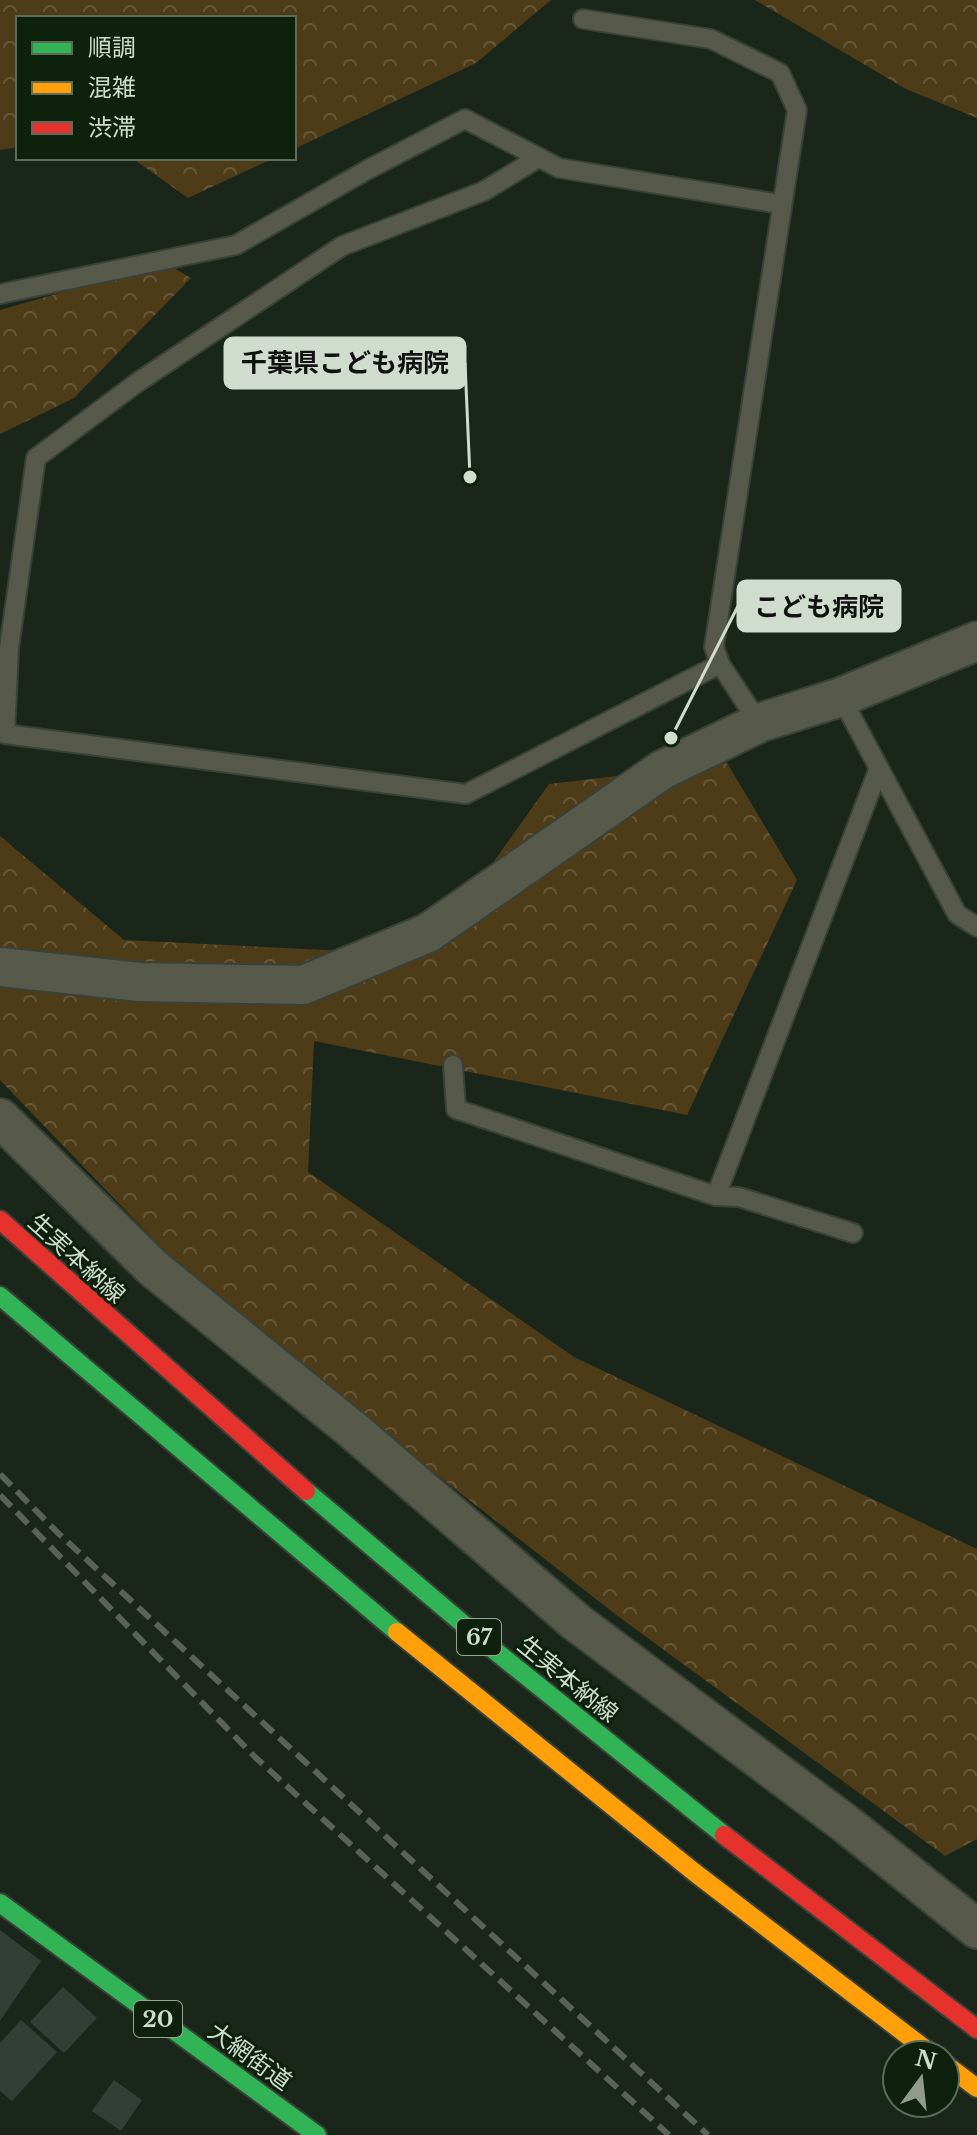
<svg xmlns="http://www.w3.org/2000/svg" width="977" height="2135" viewBox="0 0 977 2135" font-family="'Libre Baskerville','Noto Sans JP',serif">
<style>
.forest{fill:url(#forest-crowns)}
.building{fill:#323e37}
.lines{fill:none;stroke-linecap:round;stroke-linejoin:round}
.lane-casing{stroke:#394238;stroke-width:22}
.street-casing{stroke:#394238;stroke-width:42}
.fast-casing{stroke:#394238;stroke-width:22}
.slow-casing{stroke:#394238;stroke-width:22}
.jam-casing{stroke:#394238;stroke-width:22}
.lane{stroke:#575a4a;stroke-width:18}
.street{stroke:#575a4a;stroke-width:38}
.fast{stroke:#30b455;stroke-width:18}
.slow{stroke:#ff9f0a;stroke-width:18}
.jam{stroke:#e5322d;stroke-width:18}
.rail{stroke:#5c6256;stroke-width:6;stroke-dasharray:16 8;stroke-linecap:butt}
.labels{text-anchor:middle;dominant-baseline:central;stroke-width:6;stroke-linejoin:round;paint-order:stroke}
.shield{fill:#0d210c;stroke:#96a494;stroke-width:2}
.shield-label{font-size:22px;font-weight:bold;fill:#d0dcce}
.street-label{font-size:24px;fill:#d0dcce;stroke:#0d210c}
.leader{fill:none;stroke:#d0dcce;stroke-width:3}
.callout-dot{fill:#d0dcce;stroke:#0d210c;stroke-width:3}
.callout{fill:#d0dcce;stroke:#d0dcce;stroke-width:3}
.callout-label{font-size:26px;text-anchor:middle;font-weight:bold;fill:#111}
</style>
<defs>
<pattern id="forest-crowns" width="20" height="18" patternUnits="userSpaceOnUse" patternTransform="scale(2)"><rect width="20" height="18" fill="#4e3c19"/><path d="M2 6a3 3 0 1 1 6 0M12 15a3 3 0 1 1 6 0" fill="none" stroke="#665839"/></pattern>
</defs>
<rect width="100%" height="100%" fill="#1b261a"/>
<g class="forest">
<path d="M0,0H551L476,63L294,149V18H18V147L0,150Z"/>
<path d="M755,0H977V118L906,89Z"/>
<path d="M132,158H274L188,198Z"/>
<path d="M165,263L191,278L74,398L0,434V310Z"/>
<path d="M727,763L797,880L687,1115L314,1041L308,1172L574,1357L977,1549V1839L945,1856L619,1617L208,1296L0,1080V836L124,940L427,955L549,784Z"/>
</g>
<g class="building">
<path d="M0,1930L41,1961L0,2021Z"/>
<path d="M63,1987L97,2018L64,2053L30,2022Z"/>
<path d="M21,2020L57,2052L12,2101L0,2091V2043Z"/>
<path d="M114,2080L142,2100L121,2131L92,2111Z"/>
</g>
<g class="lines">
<defs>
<g id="lane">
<path d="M583,19L711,39L780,73L797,110L714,647L720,664L759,723"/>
<path d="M538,158L484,191L342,246L138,382L36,458L9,648L5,734L466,794L720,664"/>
<path d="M0,294L236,245L367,170L465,119L559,168L780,204"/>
<path d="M841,697L957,914L977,927"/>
<path d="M453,1065L456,1109L716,1196L739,1197L853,1233"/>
<path d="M716,1196L879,768"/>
</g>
<g id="street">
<path d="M0,967L140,982L303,985L428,933L662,770L759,723L841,697L977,641"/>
<path d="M0,1118L153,1268L354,1431L576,1622L846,1824L977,1929"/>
</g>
<g id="fast">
<path d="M0,1296L397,1632"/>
<path d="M306,1491L494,1650L724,1835"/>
<path d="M0,1903L317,2135"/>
</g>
<g id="slow">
<path d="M397,1632L694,1872L933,2055"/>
<path d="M945,2064L977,2088"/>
</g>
<g id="jam">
<path d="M0,1220L306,1491"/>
<path d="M724,1835L977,2029"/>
</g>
</defs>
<use href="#lane" class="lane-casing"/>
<use href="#street" class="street-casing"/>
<use href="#fast" class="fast-casing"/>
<use href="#slow" class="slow-casing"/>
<use href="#jam" class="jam-casing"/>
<use href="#lane" class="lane"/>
<use href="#street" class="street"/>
<use href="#fast" class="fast"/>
<use href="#slow" class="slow"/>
<use href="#jam" class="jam"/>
<g class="rail">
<path d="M0,1474L58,1533L708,2135"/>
<path d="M0,1495L255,1757L669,2135"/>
</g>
</g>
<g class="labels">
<g class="shield">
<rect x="457" y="1619" width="44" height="36" rx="6"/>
<rect x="134" y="2001" width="48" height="36" rx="6"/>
</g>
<g class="shield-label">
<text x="479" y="1637">67</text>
<text x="158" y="2019">20</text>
</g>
<g class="street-label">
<text transform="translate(77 1258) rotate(42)">生実本納線</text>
<text transform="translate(568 1679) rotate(39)">生実本納線</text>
<text transform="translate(250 2056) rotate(36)">大網街道</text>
</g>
</g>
<path class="leader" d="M470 477L465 363M671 738L738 606"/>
<g class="callout-dot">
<circle cx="470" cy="477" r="8"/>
<circle cx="671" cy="738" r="8"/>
</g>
<g class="callout">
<rect x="225" y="338" width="240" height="50" rx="8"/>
<rect x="738" y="581" width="162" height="50" rx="8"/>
</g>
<g class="callout-label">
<text x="345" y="372">千葉県こども病院</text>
<text x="819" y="616">こども病院</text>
</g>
<rect x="16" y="16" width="280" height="144" fill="#0d210c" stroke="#5b6c5a" stroke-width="2"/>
<rect x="32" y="42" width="40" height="12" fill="#30b455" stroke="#5b6c5a" stroke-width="2"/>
<text x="88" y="56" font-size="24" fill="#d0dcce">順調</text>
<rect x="32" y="82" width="40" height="12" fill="#ff9f0a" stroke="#5b6c5a" stroke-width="2"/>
<text x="88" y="96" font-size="24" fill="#d0dcce">混雑</text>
<rect x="32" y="122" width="40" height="12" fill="#e5322d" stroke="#5b6c5a" stroke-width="2"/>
<text x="88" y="136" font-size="24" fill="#d0dcce">渋滞</text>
<g transform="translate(921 2079) rotate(15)"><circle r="38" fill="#0d210c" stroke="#5b6c5a" stroke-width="2"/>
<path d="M0-6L14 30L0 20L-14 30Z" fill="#919c8f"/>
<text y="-12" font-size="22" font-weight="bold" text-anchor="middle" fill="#d0dcce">N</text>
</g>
</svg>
